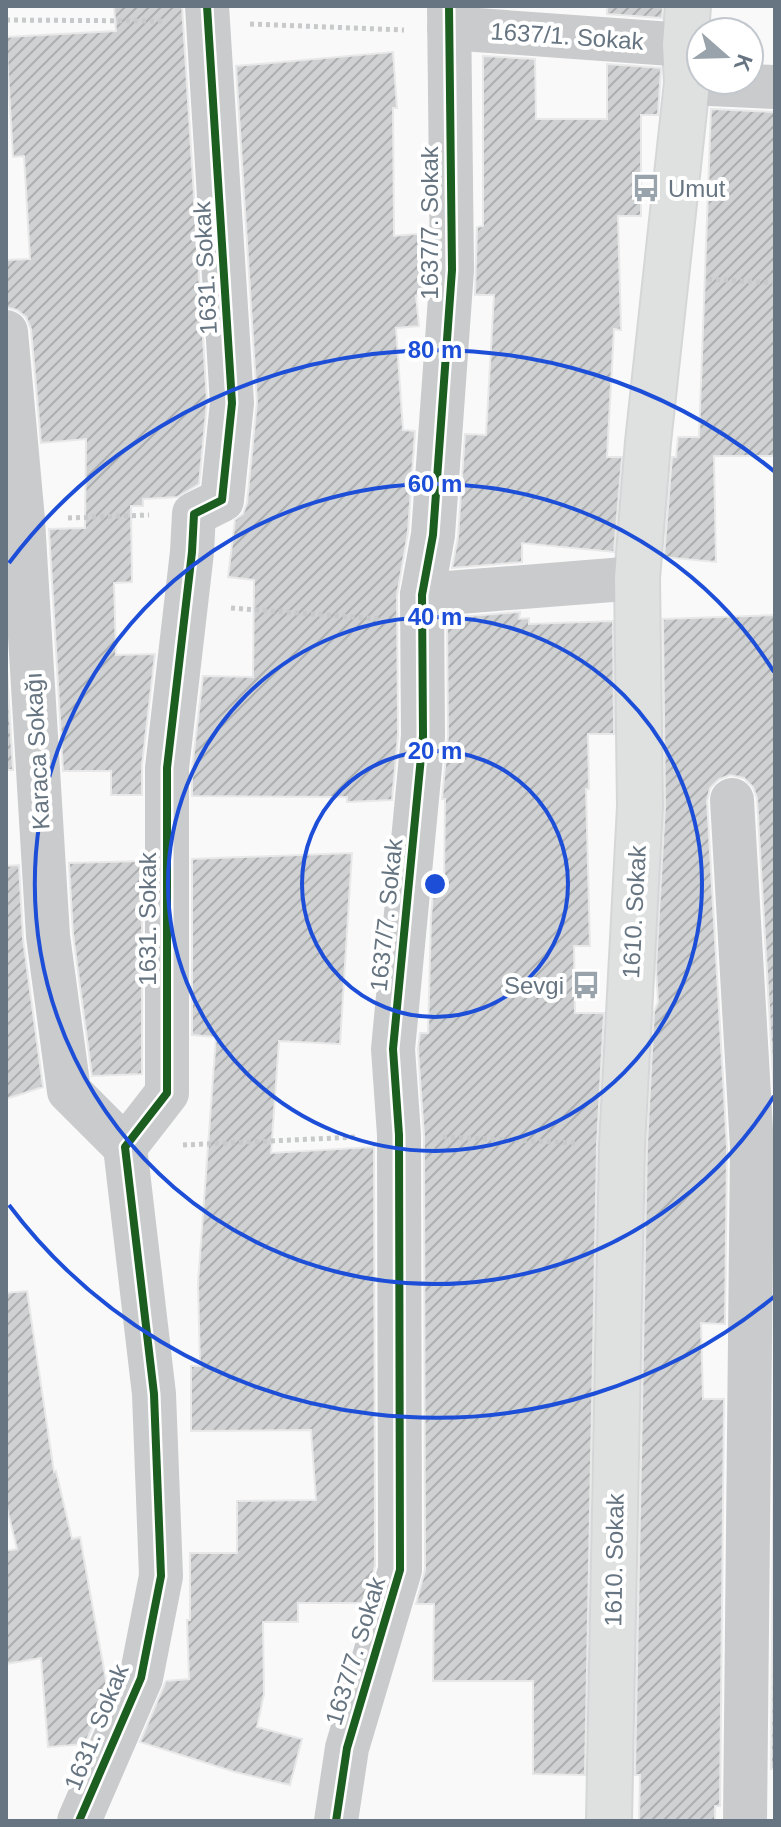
<svg xmlns="http://www.w3.org/2000/svg" width="781" height="1827" viewBox="0 0 781 1827" font-family="Helvetica,sans-serif">
<style>
.building{fill:url(#building-hatch);stroke:#e8e8e8;stroke-width:2}
.lines{fill:none;stroke-linecap:round;stroke-linejoin:round}
.secondary-casing{stroke:#d5d6d7;stroke-width:48}
.path{stroke:#c8c9ca;stroke-width:5;stroke-dasharray:4 4;stroke-linecap:butt}
.minor{stroke:#cacbcc;stroke-width:44}
.secondary{stroke:#dfe0e0;stroke-width:44}
.cycleway-casing{stroke:#fff;stroke-width:13}
.cycleway{stroke:#1b5e20;stroke-width:8}
.ring{fill:none;stroke:#1d4ed8;stroke-width:4}
.labels{text-anchor:middle;dominant-baseline:central;stroke-width:8;stroke-linejoin:round;paint-order:stroke}
.street-label{font-size:24px;fill:#667581;stroke:#fff}
.poi-label{font-size:24px;fill:#667581;stroke:#fff;text-anchor:start}
.centre{fill:#1d4ed8;stroke:#fff;stroke-width:4}
.ring-label{font-size:24px;text-anchor:middle;font-weight:bold;fill:#1d4ed8;stroke:#fff;stroke-width:8;stroke-linejoin:round;paint-order:stroke}
</style>
<defs>
<pattern id="building-hatch" width="6" height="6" patternUnits="userSpaceOnUse" patternTransform="scale(2)"><rect width="6" height="6" fill="#cfd1d2"/><path d="M-1 1l2-2M0 6l6-6M5 7l2-2" fill="none" stroke="#acaeb0"/></pattern>
</defs>
<rect width="100%" height="100%" fill="#f9f9f9"/>
<g class="building">
<path d="M114,6H182L207,402L199,484L177,497L143,499V506H131L132,582L114,583L116,655L155,654L142,765V795H111V771H63L49,529L85,528L86,439L41,443L31,329L26,317L17,310L6,307V260L30,259L24,156L13,157L6,37L116,31Z"/>
<path d="M607,6H663L662,18L607,14Z"/>
<path d="M393,52L397,108H393L394,236L427,233V269L425,296H416L419,326L396,328L403,430L415,431L408,532L397,595L398,735L392,800L347,802V797L192,796V769L203,676L253,677L254,580L228,577L235,520L243,514L247,503L257,402L236,66Z"/>
<path d="M483,56L535,59L536,119H607V64L661,68L658,115H641V216H618L621,330L614,329L607,457H622L614,552L522,543V562L452,568L458,537L465,434L486,435L494,295H475L477,227L483,226Z"/>
<path d="M711,109L775,112V456H714L716,562L664,557L672,457H676L678,437H699Z"/>
<path d="M520,612L519,619L529,618V624L613,621L614,734H588L589,789H586L590,946H574L575,1013H604L597,1144L585,1775L533,1774V1681H433L434,1604H416L425,1570L424,1135L418,1049L420,1033H428L431,918L434,880H444L445,799H442L448,736L447,618Z"/>
<path d="M775,615V1112L757,798L753,787L744,778L730,775L719,779L710,788L707,801L727,1148L725,1324L701,1323L703,1399H724L720,1806H715V1821H639L640,1775H635L647,1146L654,1012L658,1002L656,968L665,807L663,619Z"/>
<path d="M6,654L13,770H6Z"/>
<path d="M352,853L340,1044L279,1041L271,1153L374,1147L375,1566L364,1603H298V1622H263L264,1694L257,1727L302,1739L290,1785L235,1772L140,1742L166,1681L189,1679L187,1620H190V1553H237V1501L316,1500L311,1430L191,1431V1366H200L198,1283L216,1037L192,1035V859Z"/>
<path d="M142,861V1074L92,1076L73,934L69,863Z"/>
<path d="M19,865L23,939L43,1087L6,1099V866Z"/>
<path d="M27,1291L54,1472L56,1471L72,1539L80,1537L107,1686H110L85,1744L48,1747L41,1658L6,1664V1551L17,1549L6,1504V1293Z"/>
<path d="M774,1403L775,1769H771Z"/>
</g>
<g class="lines">
<defs>
<path id="secondary" d="M609,1821L622,1145L640,807L637,578L648,442L687,83L685,45L688,6"/>
</defs>
<use href="#secondary" class="secondary-casing"/>
<g class="path">
<path d="M6,20L165,21"/>
<path d="M250,24L404,30"/>
<path d="M708,279L775,283"/>
<path d="M68,518L149,515"/>
<path d="M231,608L380,619"/>
<path d="M443,1137L577,1143"/>
<path d="M183,1145L357,1137"/>
</g>
<g class="minor">
<path d="M449,28L685,45"/>
<path d="M687,83L775,87"/>
<path d="M6,332L23,520L48,936L69,1091L125,1147"/>
<path d="M422,595L637,578"/>
<path d="M732,800L752,1147L745,1821"/>
<path d="M79,1821L141,1678L161,1576L154,1394L125,1147L167,1093V768L192,552L194,514L222,500L232,403L207,6"/>
<path d="M336,1821L347,1748L400,1570L399,1135L393,1049L423,736L422,595L433,535L452,270L449,6"/>
</g>
<use href="#secondary" class="secondary"/>
<defs>
<g id="cycleway">
<path d="M79,1821L141,1678L161,1576L154,1394L125,1147L167,1093V768L192,552L194,514L222,500L232,403L207,6"/>
<path d="M336,1821L347,1748L400,1570L399,1135L393,1049L423,736L422,595L433,535L452,270L449,6"/>
</g>
</defs>
<use href="#cycleway" class="cycleway-casing"/>
<use href="#cycleway" class="cycleway"/>
</g>
<g class="ring">
<circle cx="435" cy="884" r="133"/>
<circle cx="435" cy="884" r="267"/>
<path d="M774 1096A400 400 0 1 1 774 672"/>
<path d="M775 1296A534 534 0 0 1 9 1205M9 563A534 534 0 0 1 775 472"/>
</g>
<defs>
<symbol id="bus-bare" viewBox="-9 -9 18 18"><path d="M-5-6H5V4H4V6H2V4H-2V6H-4V4H-5ZM-3.5-4V0h7V-4ZM-3.5 1.2v1.5H-2V1.2ZM2 1.2v1.5H3.5V1.2Z" fill="#99a3ab" stroke="#fff" stroke-width="2.5" paint-order="stroke"/></symbol>
</defs>
<g fill-rule="evenodd">
<use href="#bus-bare" x="626" y="168" width="40" height="40"/>
<use href="#bus-bare" x="566" y="965" width="40" height="40"/>
</g>
<g class="labels">
<g class="street-label">
<text transform="translate(567 36) rotate(4)">1637/1. Sokak</text>
<text transform="translate(429 223) rotate(-90)">1637/7. Sokak</text>
<text transform="translate(205 268) rotate(-93)">1631. Sokak</text>
<text transform="translate(37 751) rotate(-93)">Karaca Sokağı</text>
<text transform="translate(634 912) rotate(-87)">1610. Sokak</text>
<text transform="translate(386 915) rotate(-84)">1637/7. Sokak</text>
<text transform="translate(147 919) rotate(-90)">1631. Sokak</text>
<text transform="translate(614 1560) rotate(-89)">1610. Sokak</text>
<text transform="translate(355 1651) rotate(-73)">1637/7. Sokak</text>
<text transform="translate(96 1727) rotate(-68)">1631. Sokak</text>
</g>
<g class="poi-label">
<text x="668" y="188">Umut</text>
<text x="564" y="985" text-anchor="end">Sevgi</text>
</g>
</g>
<circle cx="435" cy="884" r="12" class="centre"/>
<g class="ring-label">
<text x="435" y="358">80 m</text>
<text x="435" y="492">60 m</text>
<text x="435" y="625">40 m</text>
<text x="435" y="759">20 m</text>
</g>
<rect width="781" height="1827" fill="none" stroke="#667581" stroke-width="16"/>
<g transform="translate(725 56) rotate(110)"><circle r="38" fill="#ffffff" stroke="#c2c8cd" stroke-width="2"/>
<path d="M0-6L14 30L0 20L-14 30Z" fill="#99a3ab"/>
<text y="-12" font-size="22" font-weight="bold" text-anchor="middle" fill="#667581">K</text>
</g>
</svg>
